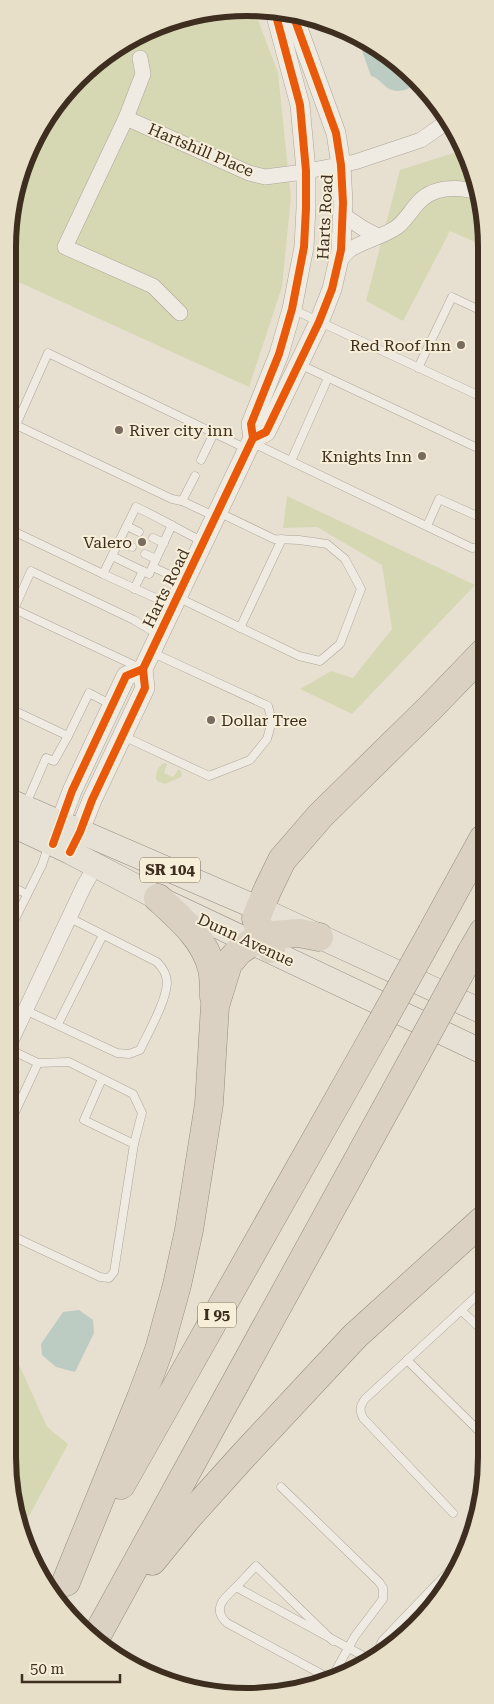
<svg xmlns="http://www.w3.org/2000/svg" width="494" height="1704" viewBox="0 0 494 1704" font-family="'Roboto Serif',serif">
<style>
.green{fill:#d6d7b3}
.water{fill:#bcccc2}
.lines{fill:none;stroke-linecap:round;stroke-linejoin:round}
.service-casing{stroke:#ada599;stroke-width:9}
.minor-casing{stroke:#ada599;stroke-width:16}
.tertiary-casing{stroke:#ada599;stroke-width:20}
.primary-casing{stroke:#928b80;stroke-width:25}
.motorway-casing{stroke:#928b80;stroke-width:29}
.service{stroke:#efebe3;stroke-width:8}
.minor{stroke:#efebe3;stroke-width:15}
.tertiary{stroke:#efebe3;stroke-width:19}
.primary{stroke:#e6e1d4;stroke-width:24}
.motorway{stroke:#dad1c2;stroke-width:28}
.motorway-bridge-casing{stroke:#928b80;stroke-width:29;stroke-linecap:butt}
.motorway-bridge{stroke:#dad1c2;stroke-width:28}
.cycleway-casing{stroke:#f7eed8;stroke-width:11}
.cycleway{stroke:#e8590c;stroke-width:8}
.poi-dot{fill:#786c5e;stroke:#f7eed8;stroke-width:2}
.labels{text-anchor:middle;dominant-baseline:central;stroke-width:4;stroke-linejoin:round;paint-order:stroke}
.shield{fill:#f7eed8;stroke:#756857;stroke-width:1}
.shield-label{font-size:15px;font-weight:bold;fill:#3d2e20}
.street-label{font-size:16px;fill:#3d2e20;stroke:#f7eed8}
.poi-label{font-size:16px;fill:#3d2e20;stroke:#f7eed8;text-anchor:end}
.rim{fill:none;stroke:#3d2e20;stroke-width:6}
</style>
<rect width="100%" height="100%" fill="#e7e0d1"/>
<g class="green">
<path d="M200,12H255L278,73L291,197L282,287L249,387L12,279V203L61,101L114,48Z"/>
<path d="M463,146L484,216V246L450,231L403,321L366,301L400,170L460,151Z"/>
<path d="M287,496L475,585L352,714L300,689L331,671L353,678L392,629L382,565L317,527L283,528Z"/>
<path d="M164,763L167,764L164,773L173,777L179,769L182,773L181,777L165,784L157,781C154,775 158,766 164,763Z"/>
<path d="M8,1346L13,1351L47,1427L68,1444L22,1529L8,1457Z"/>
</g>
<g class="water">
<path d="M356,34L417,78L419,81C413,88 401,93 392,90C384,88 380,78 371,76Z"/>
<path d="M79,1310L93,1320L94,1333L75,1372L56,1367L42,1355L41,1344L63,1312Z"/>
</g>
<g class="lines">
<defs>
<g id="service">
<path d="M292,309L484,398"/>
<path d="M299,364L484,451"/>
<path d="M418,368L452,297L484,312"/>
<path d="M251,442L472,548L480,547L484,544"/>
<path d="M201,460L214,433"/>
<path d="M291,461L328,378"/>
<path d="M182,501L195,476"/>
<path d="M216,517L182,501L172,499L16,425L48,353L247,449"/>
<path d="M127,526L139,532"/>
<path d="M427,526L439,499L484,519"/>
<path d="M11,530L103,574"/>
<path d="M153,538L164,543"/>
<path d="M119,541L132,547"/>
<path d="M145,554L156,559"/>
<path d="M112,556L149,574L172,525"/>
<path d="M153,567L184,582"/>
<path d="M134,589L143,571"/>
<path d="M177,597L299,656L320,661L340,644L361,589L345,559L327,544L299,540L274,539L218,512"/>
<path d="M173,606L103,574L136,507C160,518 181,531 204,542"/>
<path d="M240,628L282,539"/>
<path d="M140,668L14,609L31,571L134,620L159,635"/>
<path d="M10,723L15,711L68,736L89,693L112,705"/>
<path d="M123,736L209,776L250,760L267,739L272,721L268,706L151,652"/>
<path d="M26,804L46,758L54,761L68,736"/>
<path d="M10,886L27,894"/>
<path d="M9,931L42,865L49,844"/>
<path d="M25,1010L117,1053L129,1054L140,1050C148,1033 166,1002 167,983C167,974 163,968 157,962L70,918"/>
<path d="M58,1024L103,935"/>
<path d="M102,1079L84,1120L134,1144"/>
<path d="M9,1125L38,1063"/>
<path d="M8,1234L100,1277L109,1278L114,1272L134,1144L142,1113L133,1094L69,1062L38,1063L9,1049"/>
<path d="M462,1311L482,1330"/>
<path d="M407,1360L482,1434"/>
<path d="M281,1487L379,1582L383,1588V1599L355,1636L336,1670L332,1675L325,1676L227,1623C211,1609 225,1597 236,1587C243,1580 249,1573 256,1566L333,1641"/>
<path d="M453,1513L363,1418C359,1410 360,1406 365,1399L482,1291"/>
<path d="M236,1587L369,1659"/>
</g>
<g id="minor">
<path d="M140,58L143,74L126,118L65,247L153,286L180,313"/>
<path d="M126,118L249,173L265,177L296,173L355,162L421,140L441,126L447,120"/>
<path d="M343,215L364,229L378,236"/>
<path d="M338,263C342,258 346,252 351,249C365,240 383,237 397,227C405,221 410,212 417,204C432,186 457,186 477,192"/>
<path d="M9,1045L84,886L96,865"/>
<path d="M381,1653L385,1643L458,1567"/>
</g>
<g id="tertiary">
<path d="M253,438L266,432L319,322L332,289L341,250L343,203L341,165L336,133L292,12"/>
<path d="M56,834L72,791L126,676L143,669"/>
<path d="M75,843L92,800L145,688L143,669L253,438L251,424L279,354L292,309L304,247L306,208V171L300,105L275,12"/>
</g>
<g id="primary">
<path d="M10,801L260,909L483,1012"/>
<path d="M10,824L70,852L158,898L483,1052"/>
</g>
<g id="motorway">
<path d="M158,898C180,918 205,939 212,969C214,978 214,988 214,997"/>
<path d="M432,932L483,839"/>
<path d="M271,949L261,936L256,918L267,891L282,860L320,816L431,707L484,652"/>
<path d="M472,951L483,932"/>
<path d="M121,1485L377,1031"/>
<path d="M152,1561L188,1517L243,1456L355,1336L483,1220"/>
<path d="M66,1582L141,1398L159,1350L177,1285L189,1230L209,1104L215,1006L228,964L239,951L261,936L299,933L319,937"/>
<path d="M96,1637L416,1054"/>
</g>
</defs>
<use href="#service" class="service-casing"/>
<use href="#minor" class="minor-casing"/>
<use href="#tertiary" class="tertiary-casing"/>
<use href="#primary" class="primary-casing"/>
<use href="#motorway" class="motorway-casing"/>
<use href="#service" class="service"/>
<use href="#minor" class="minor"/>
<use href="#tertiary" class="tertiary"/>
<use href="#primary" class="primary"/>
<use href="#motorway" class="motorway"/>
<defs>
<g id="motorway-bridge">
<path d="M377,1031L432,932"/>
<path d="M416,1054L472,951"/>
</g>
</defs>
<use href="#motorway-bridge" class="motorway-bridge-casing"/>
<use href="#motorway-bridge" class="motorway-bridge"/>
<defs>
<g id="cycleway">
<path d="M253,438L266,432L319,322L332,289L341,250L343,203L341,165L336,133L292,12"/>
<path d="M53,844L72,791L126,676L143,669"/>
<path d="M70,852L80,832L92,800L145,688L143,669L253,438L251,424L279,354L292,309L304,247L306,208V171L300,105L275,12"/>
</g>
</defs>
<use href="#cycleway" class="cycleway-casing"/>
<use href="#cycleway" class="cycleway"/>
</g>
<g class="poi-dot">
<circle cx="461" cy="345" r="5"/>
<circle cx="119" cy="430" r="5"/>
<circle cx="422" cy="456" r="5"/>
<circle cx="142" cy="542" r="5"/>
<circle cx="211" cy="720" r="5"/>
</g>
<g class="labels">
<g class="shield">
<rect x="140" y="857.5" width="60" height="25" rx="4"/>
<rect x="198" y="1302.5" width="38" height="25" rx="4"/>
</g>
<g class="shield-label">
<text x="170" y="870">SR 104</text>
<text x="217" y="1315">I 95</text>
</g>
<g class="street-label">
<text transform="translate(201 150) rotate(23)">Hartshill Place</text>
<text transform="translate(325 217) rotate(-87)">Harts Road</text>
<text transform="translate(166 588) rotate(-64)">Harts Road</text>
<text transform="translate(246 940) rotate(25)">Dunn Avenue</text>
</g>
<g class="poi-label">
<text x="451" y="345">Red Roof Inn</text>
<text x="129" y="430" text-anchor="start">River city inn</text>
<text x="412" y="456">Knights Inn</text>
<text x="132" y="542">Valero</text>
<text x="221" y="720" text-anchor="start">Dollar Tree</text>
</g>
</g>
<path d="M0 0H494V1704H0ZM247 16H247A231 231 0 0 1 478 247V1457A231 231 0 0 1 247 1688H247A231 231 0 0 1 16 1457V247A231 231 0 0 1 247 16Z" fill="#e8dfc9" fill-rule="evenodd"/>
<path class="rim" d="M247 16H247A231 231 0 0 1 478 247V1457A231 231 0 0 1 247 1688H247A231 231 0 0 1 16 1457V247A231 231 0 0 1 247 16Z"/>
<path d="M22 1674v8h98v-8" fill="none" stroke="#3d2e20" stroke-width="2.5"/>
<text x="30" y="1674" font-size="15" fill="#3d2e20" stroke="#f7eed8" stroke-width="4" paint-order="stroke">50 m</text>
</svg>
